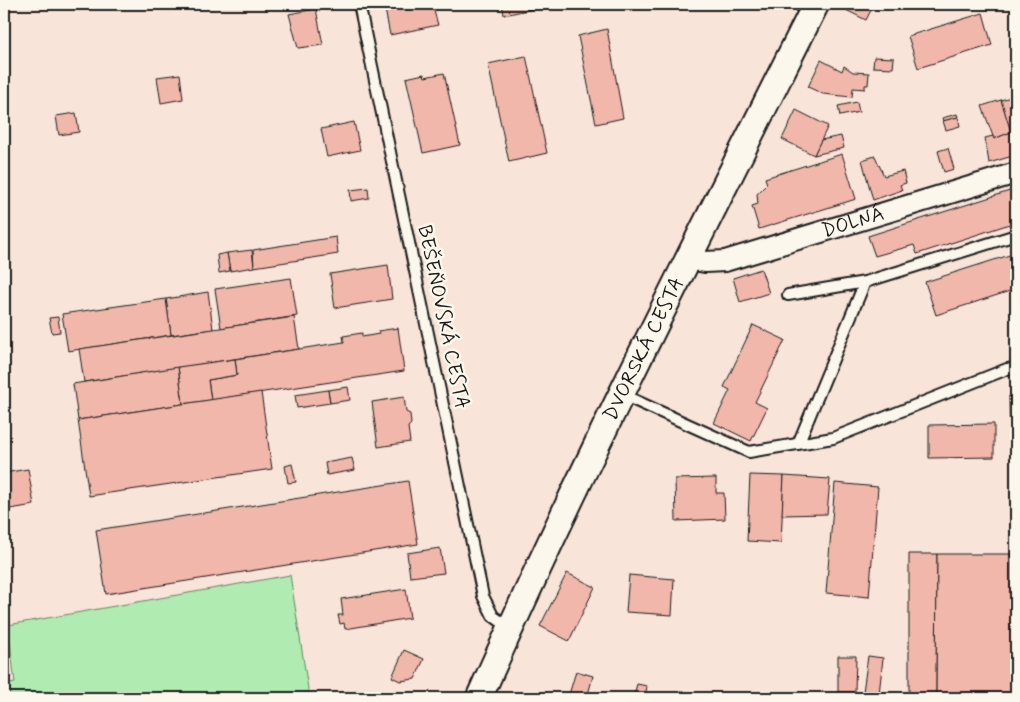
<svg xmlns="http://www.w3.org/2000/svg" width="1020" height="702" viewBox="0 0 1020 702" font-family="Mynerve,sans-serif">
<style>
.built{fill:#f8e4d8}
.green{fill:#b0ecb1;stroke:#668466}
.building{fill:#f1b7ab;stroke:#1c1c1c}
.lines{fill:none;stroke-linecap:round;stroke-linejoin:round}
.service-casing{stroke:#1c1c1c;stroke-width:14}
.minor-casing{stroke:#1c1c1c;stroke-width:24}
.tertiary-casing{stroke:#1c1c1c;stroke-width:29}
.service{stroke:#fbf7ec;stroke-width:10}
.minor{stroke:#fbf7ec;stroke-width:20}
.tertiary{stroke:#fbf7ec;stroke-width:25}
.labels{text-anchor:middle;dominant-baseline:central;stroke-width:5;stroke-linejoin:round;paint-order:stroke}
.street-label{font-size:20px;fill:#1c1c1c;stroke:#fbf7ec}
</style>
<rect width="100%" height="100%" fill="#fbf7ec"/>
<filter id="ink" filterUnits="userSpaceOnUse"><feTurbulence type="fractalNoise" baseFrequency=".02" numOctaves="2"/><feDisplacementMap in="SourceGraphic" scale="10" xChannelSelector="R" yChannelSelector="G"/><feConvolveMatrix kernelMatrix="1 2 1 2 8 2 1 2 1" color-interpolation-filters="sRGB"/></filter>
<g filter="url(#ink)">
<rect class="built" x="4" y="4" width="1012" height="694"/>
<path class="green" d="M290,575L309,695L287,698H4V685L15,683L8,625Z"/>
<g class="building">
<path d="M384,4H432L438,25L390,35Z"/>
<path d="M502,4H551V5L504,15Z"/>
<path d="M849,4H874L866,20L846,10Z"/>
<path d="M316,9L323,45L298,48L289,14Z"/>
<path d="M983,13L992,45L918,68L908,36Z"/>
<path d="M607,29L623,118L596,124L578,36Z"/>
<path d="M526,56L547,153L509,162L488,64Z"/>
<path d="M874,57L894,58L893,68L873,67Z"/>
<path d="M821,60L842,71L844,66L853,72L869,73L868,85H865V89L853,88L852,97L823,94L808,87Z"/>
<path d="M444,73L460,145L423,153L406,78L424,74L425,77Z"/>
<path d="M180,74L183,99L161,103L157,77Z"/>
<path d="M1011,97L1016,107V149L1001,100Z"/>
<path d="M1001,100L1011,132L994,139L982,106Z"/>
<path d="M857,102L859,112L840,116L838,106Z"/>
<path d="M796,110L828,126L814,155L782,139Z"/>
<path d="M76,113L79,132L59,135L56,116Z"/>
<path d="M957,114L958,117L943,121L942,118Z"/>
<path d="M958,117L960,126L946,130L943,121Z"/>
<path d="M354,122L360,150L327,157L321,129Z"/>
<path d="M1011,132L1016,155L989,163L985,138L993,136L994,139Z"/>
<path d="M841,136L844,148L814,155L821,140Z"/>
<path d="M948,148L954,169L944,172L938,151Z"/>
<path d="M842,154L856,199L759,229L752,206L758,204L757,194L767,184L765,178Z"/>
<path d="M875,156L884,176L903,171L906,183L900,185L902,190L873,200L862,160Z"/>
<path d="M368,188L369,198L351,201L350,190Z"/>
<path d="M1016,189V222L917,254L914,245L875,256L868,236Z"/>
<path d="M336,237L338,254L254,267L253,250Z"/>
<path d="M252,250L254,267L230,271L227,253Z"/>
<path d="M227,253L230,271L219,273L217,255Z"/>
<path d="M1016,253V289L936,315L925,282Z"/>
<path d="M388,265L392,299L335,308L330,274Z"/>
<path d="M761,269L769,293L740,302L733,278Z"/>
<path d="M291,278L297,316L221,328L215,289Z"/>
<path d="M208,292L213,329L171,335L166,299Z"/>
<path d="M166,299L171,335L68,351L62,314Z"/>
<path d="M58,317L60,332L52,333L49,318Z"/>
<path d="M294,317L299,349L84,382L79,349Z"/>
<path d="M753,325L785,340L755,402L767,408L751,441L714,423L730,390L724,387Z"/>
<path d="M398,328L404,371L211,400L208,380L237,375L235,359L344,342L343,336L362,333V337L379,334L378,331Z"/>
<path d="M235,359L237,375L208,380L211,400L183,404L178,367Z"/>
<path d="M178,367L183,404L78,420L73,384Z"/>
<path d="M348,387L350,400L330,403L328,390Z"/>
<path d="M328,390L330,403L297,408L295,395Z"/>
<path d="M261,392L272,469L89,496L78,420Z"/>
<path d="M1009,396H1016V445L1010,446Z"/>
<path d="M404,397L406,412L410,414L411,424L408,427L410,442L378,447L372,402Z"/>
<path d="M994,424V457L929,458V425Z"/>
<path d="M352,458L355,470L327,475L325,463Z"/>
<path d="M292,464L296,482L288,483L285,466Z"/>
<path d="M28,469L34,505L4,510V473Z"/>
<path d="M750,475L784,476L781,543L747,541Z"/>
<path d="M784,476L830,479L827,514L782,515Z"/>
<path d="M716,478V493H724L725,519L676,521L675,479Z"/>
<path d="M408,481L418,544L106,594L96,530Z"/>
<path d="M835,483L878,487L869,597L826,593Z"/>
<path d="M440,548L444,573L410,577L407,553Z"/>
<path d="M909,554H937L936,698H909Z"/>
<path d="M937,554H1013V698H936Z"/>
<path d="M567,573L595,587L569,641L540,626Z"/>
<path d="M629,575L674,579L672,615L626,612Z"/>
<path d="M406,589L410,618L345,629L344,623L340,624L338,615H343L341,599Z"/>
<path d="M404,650L424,659L415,679L400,681L392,677Z"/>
<path d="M838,656H856L855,692H838Z"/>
<path d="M868,656L883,658L879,694L863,692Z"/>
<path d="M576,671L593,676L587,698H568Z"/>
<path d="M637,684L647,686L645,697L634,695Z"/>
</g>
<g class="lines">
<defs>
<g id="service">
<path d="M359,4L483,596L493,616L510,628"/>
<path d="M788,295L865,282L1016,235"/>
<path d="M623,395L749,452L833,438L1007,369L1016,368"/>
<path d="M798,444L865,282"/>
</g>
<g id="minor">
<path id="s1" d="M688,259L705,262L725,261L1016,173"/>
</g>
<g id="tertiary">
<path id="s2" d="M479,698C583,464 701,233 816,4"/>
</g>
</defs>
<use href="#service" class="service-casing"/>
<use href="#minor" class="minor-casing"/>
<use href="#tertiary" class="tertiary-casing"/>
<use href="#service" class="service"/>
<use href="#minor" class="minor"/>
<use href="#tertiary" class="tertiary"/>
</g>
</g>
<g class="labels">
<g class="street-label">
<text stroke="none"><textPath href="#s1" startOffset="171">DOLNÁ</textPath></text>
<text transform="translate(443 317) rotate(78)">BEŠEŇOVSKÁ CESTA</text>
<text stroke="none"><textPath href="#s2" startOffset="386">DVORSKÁ CESTA</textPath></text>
</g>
</g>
<rect width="1020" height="702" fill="none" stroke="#fbf7ec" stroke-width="20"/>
<rect x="10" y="10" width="1000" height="682" fill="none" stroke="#1c1c1c" stroke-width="2" filter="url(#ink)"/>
</svg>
